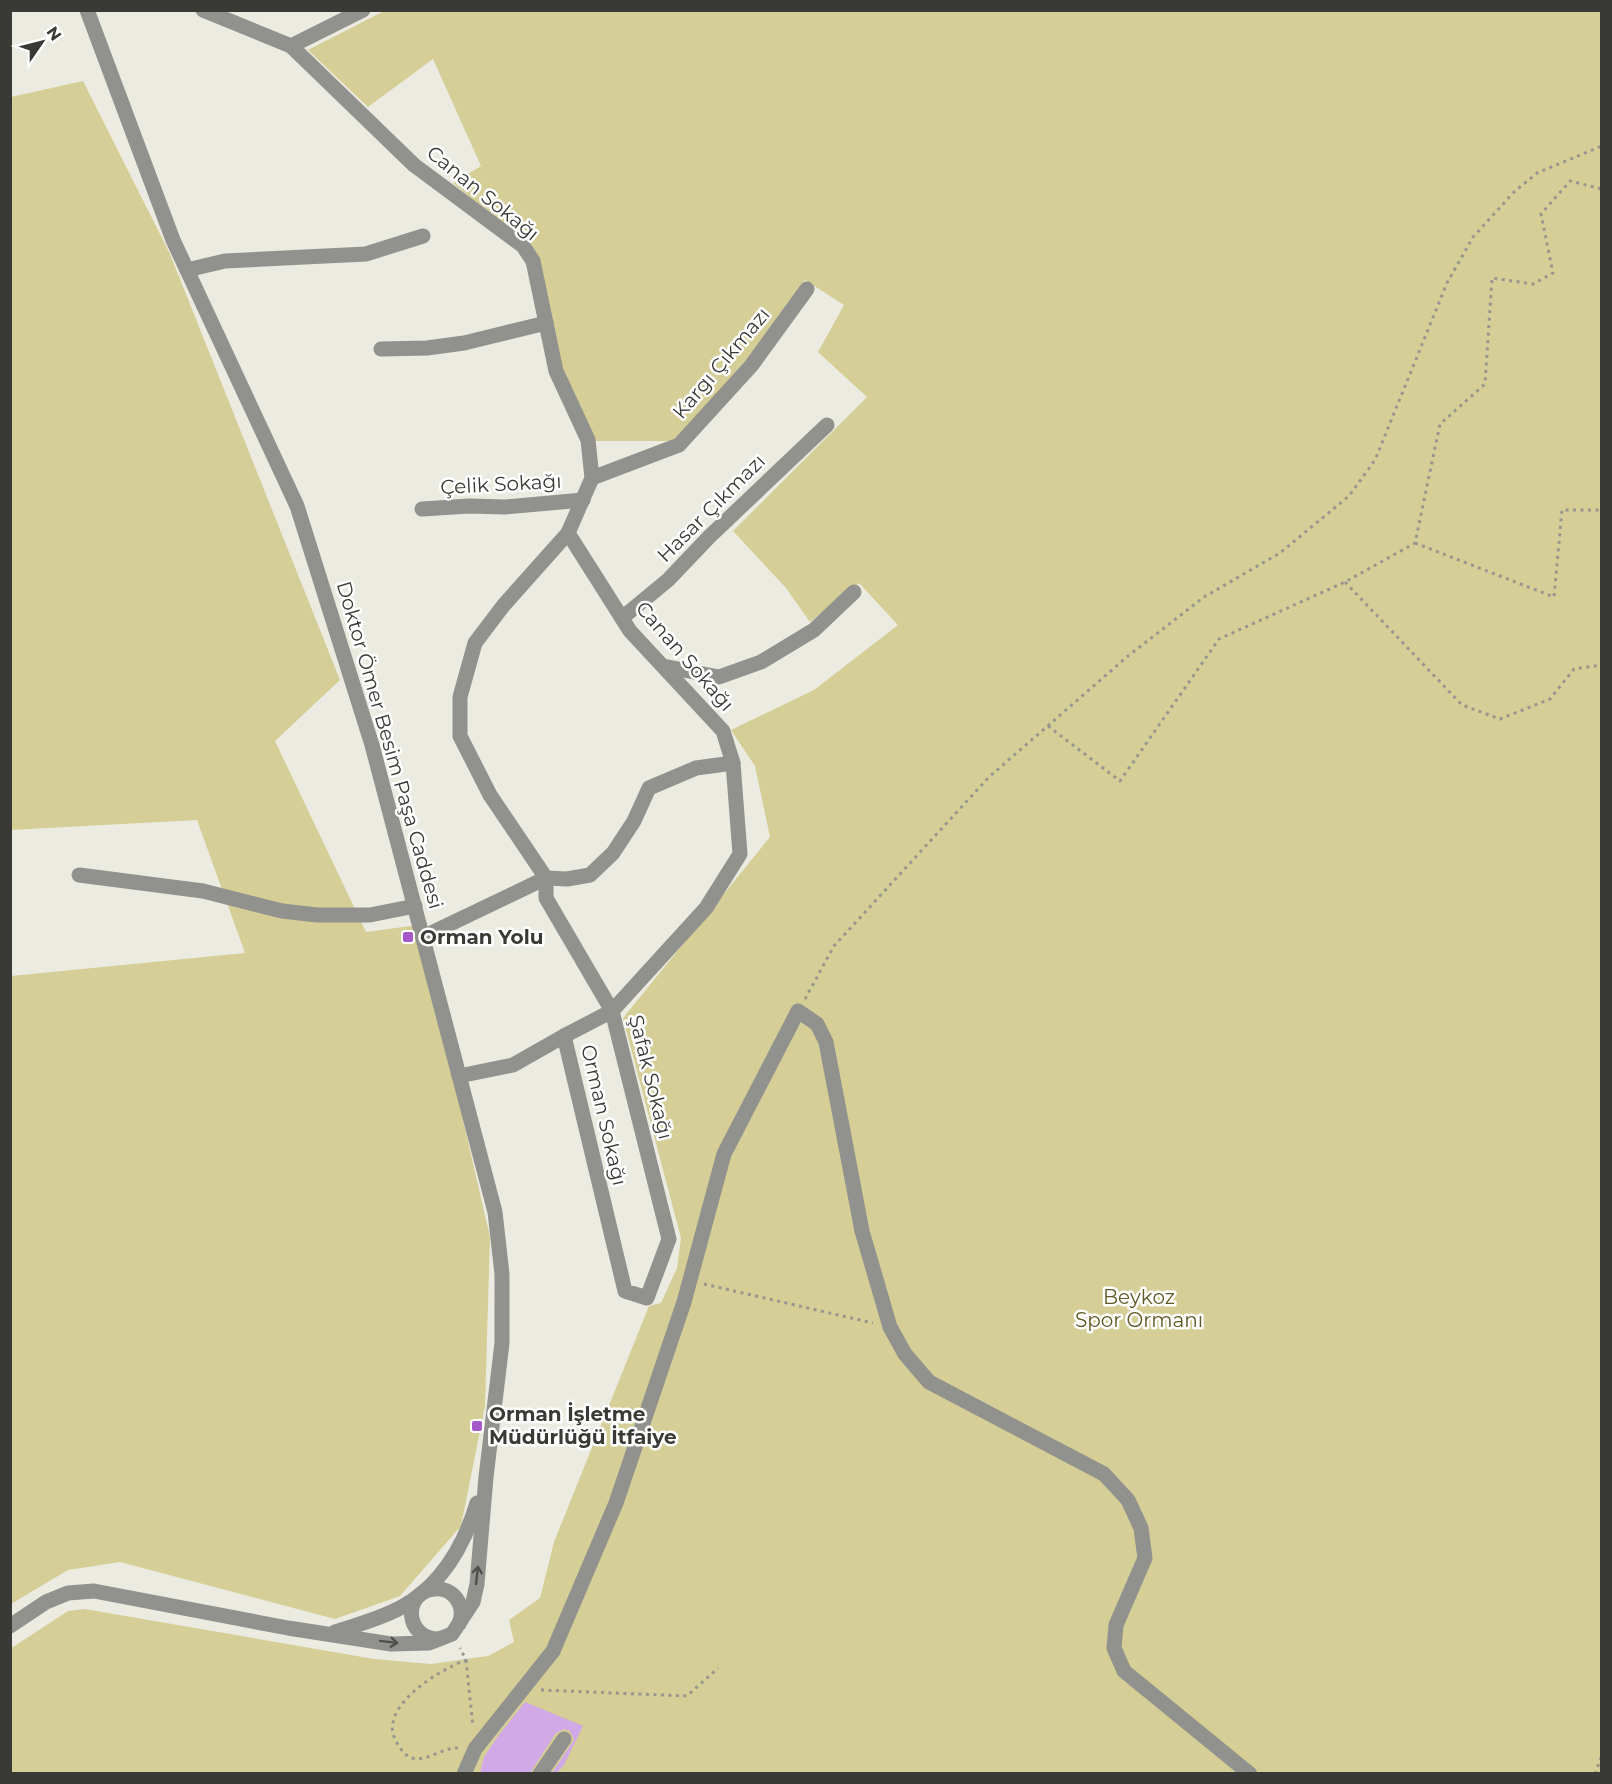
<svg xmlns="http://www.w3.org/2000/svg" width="1612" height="1784" viewBox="0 0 1612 1784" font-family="Montserrat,sans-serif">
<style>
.green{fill:#d5ce96}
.building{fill:#d0a9e6}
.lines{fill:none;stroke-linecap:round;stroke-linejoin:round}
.path{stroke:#97978f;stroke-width:3;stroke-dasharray:3 4.5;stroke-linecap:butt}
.minor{stroke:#91918d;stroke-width:15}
.oneway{stroke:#4f4f4b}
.poi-dot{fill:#a458ca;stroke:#fff;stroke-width:2}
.labels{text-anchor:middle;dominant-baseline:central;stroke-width:5;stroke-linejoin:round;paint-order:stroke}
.street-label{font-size:20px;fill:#393935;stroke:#fff}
.poi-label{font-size:20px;font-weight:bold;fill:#393935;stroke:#fff;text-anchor:start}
.park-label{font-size:20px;fill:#605923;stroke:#fff}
</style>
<rect width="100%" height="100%" fill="#ecebe1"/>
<g class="green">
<path d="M386,10L1601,11V1773H11L10,1649L68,1611L85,1609L374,1659L431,1664L488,1656L514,1642L509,1620L540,1598L554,1542L649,1306L661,1303L677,1268L681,1238L623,1018L770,837L755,766L731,730L814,690L898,625L859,583L810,622L786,588L733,531L867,397L818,352L844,305L805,280L748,363L678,441H594L561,371L536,253L453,183L481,166L433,59L368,107L308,50Z"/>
<path d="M83,81L170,254L340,680L275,741L366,932L418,925L490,1237L485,1406L461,1526L400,1596L335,1619L120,1562L68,1570L11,1604V976L245,953L197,820L11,830V97Z"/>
</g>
<path class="building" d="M525,1702L583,1726L564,1765L557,1773H552L574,1740L570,1731L564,1729L556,1733L530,1773H480L484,1757L498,1736Z"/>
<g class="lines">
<g class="path">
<path d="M1415,543L1554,597L1562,510H1602"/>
<path d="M1345,582L1462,705L1500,719L1550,699L1574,669L1602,665"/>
<path d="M1048,726L1120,781L1219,639L1345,582L1415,543L1440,424L1485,384L1492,278L1533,284L1553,273L1541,214L1570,181L1602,189"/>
<path d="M805,999L834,946L989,777L1128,656L1204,597L1280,553L1349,496L1375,460L1447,283L1473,237L1514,192L1537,173L1602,146"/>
<path d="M704,1284L873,1323"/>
<path d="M466,1660L473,1727"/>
<path d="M541,1690L687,1696L718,1668"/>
<path d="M458,1748C442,1747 425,1764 409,1757C404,1754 400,1748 397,1743C375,1708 439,1670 466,1660L460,1648"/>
<path d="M1595,1774L1602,1755"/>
</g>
<g class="minor">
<path d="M203,10L291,46L414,165L523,246L533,261L556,371L588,440L592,478L568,533L630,631L723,731L733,763L740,854L706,908L612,1011L564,1036"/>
<path d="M291,46L363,10"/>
<path d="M187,270L225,261L366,254L423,236"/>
<path d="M381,349L427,348L464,343L546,323"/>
<path d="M592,478L679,445L751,366L807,289"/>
<path d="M422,509L469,506L505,507L583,500"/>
<path d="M622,618L668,580L709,537L827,425"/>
<path d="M663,666L719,677L761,662L814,630L854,592"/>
<path d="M79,875L203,891L282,911L317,915H370L415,906"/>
<path d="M423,937L546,878L567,879L590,875L613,853L634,821L649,788L696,768L733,763"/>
<path d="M459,1076L513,1065L564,1036L625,1291L647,1298L669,1239L612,1011L546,898V878L490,795L460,736V697L475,643L503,606L568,533"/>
<path d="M10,1626L46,1602L68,1593L94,1591L288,1628L391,1644L429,1643L452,1634L473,1602L477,1584L486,1477L502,1343V1274L495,1212L372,745L297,506L173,240L87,10"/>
<path d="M335,1632C357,1625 379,1619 400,1608C441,1586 464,1546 477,1503"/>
<path d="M439,1639C404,1639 402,1591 435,1589C443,1588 451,1592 456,1598C462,1606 463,1615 459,1624"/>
<path d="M464,1774L475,1749L553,1651L616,1503L684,1302L724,1154L798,1011L817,1024L826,1042L862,1231L890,1327L905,1354L929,1382L1104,1474L1128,1500L1141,1528L1145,1558L1116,1625L1114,1648L1124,1671L1250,1774"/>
<path d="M540,1774L564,1739"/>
</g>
</g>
<defs><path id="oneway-shaft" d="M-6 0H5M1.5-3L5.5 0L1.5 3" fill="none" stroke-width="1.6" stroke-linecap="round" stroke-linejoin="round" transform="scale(1.5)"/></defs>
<g class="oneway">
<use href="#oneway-shaft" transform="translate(477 1575) rotate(-84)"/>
<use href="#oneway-shaft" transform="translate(389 1642) rotate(7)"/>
</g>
<g class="poi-dot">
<rect x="402" y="931" width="12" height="12" rx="3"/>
<rect x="471" y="1420" width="12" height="12" rx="3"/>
</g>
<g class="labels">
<g class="street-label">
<text transform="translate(483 193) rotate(39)">Canan Sokağı</text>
<text transform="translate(721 363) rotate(-50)">Kargı Çıkmazı</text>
<text transform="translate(501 484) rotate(-3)">Çelik Sokağı</text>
<text transform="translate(711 508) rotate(-45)">Hasar Çıkmazı</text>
<text transform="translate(685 656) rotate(49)">Canan Sokağı</text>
<text transform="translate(390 745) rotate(74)">Doktor Ömer Besim Paşa Caddesi</text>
<text transform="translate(651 1077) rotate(76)">Şafak Sokağı</text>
<text transform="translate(604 1115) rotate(77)">Orman Sokağı</text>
</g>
<g class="poi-label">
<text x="420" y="937">Orman Yolu</text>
<text x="489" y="1414">Orman İşletme<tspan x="489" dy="23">Müdürlüğü İtfaiye</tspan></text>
</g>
<g class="park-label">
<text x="1139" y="1297">Beykoz<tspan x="1139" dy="23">Spor Ormanı</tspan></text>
</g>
</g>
<rect width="1612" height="1784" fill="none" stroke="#393935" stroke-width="24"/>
<g transform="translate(42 42) rotate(55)" stroke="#ffffff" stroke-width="4.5" paint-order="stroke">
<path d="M0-4.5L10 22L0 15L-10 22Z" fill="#393935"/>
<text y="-9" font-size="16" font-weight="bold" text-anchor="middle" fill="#393935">N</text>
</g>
</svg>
